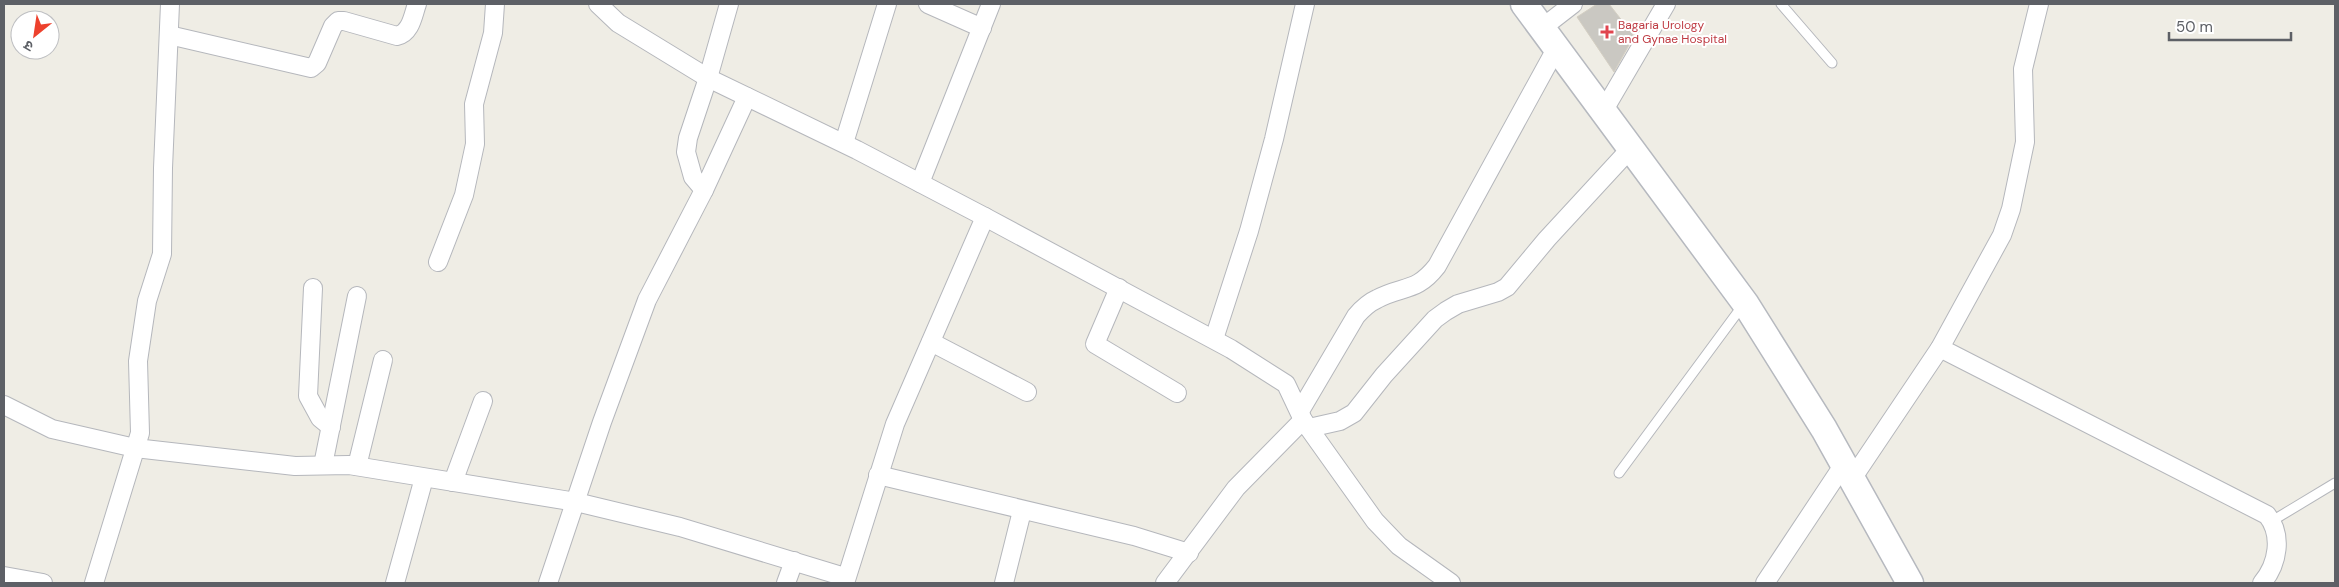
<svg xmlns="http://www.w3.org/2000/svg" width="2339" height="587" viewBox="0 0 2339 587" font-family="'DM Sans','Noto Sans Devanagari',sans-serif">
<style>
.building{fill:#cac8c2;stroke:#d4cfc3}
.lines{fill:none;stroke-linecap:round;stroke-linejoin:round}
.lane-casing{stroke:#b5b7bc;stroke-width:11}
.street-casing{stroke:#b5b7bc;stroke-width:20}
.secondary-casing{stroke:#b6b9bf;stroke-width:29}
.lane{stroke:#fff;stroke-width:9}
.street{stroke:#fff;stroke-width:18}
.secondary{stroke:#fff;stroke-width:26}
.health-dot{fill:#e0444e;stroke:#fff;stroke-width:2}
.labels{text-anchor:middle;dominant-baseline:central;stroke-width:4;stroke-linejoin:round;paint-order:stroke}
.health-label{font-size:12px;fill:#be3a42;stroke:#fff;text-anchor:start}
</style>
<rect width="100%" height="100%" fill="#efede5"/>
<path class="building" d="M1597,4H1609L1634,36L1614,72L1577,17Z"/>
<g class="lines">
<defs>
<g id="lane">
<path d="M1781,4L1832,63"/>
<path d="M1619,473L1743,305"/>
<path d="M2272,521L2335,483"/>
</g>
<g id="street">
<path d="M598,4L618,23L708,78L857,150L985,217L1231,349L1286,384L1303,420L1375,521L1399,546L1451,583"/>
<path d="M928,4L982,28"/>
<path d="M1542,28L1573,4"/>
<path d="M169,35L311,68L317,63L333,26L338,21H344L397,36C411,33 413,15 417,4"/>
<path d="M1604,110L1666,4"/>
<path d="M844,143L887,4"/>
<path d="M920,183L991,4"/>
<path d="M704,190L693,177L686,152L688,138L708,78L729,4"/>
<path d="M438,262L464,195L475,144L474,104L493,33L495,4"/>
<path d="M313,288L308,396L320,418L331,427"/>
<path d="M1119,288L1095,344L1177,393"/>
<path d="M1214,339L1249,231L1274,139L1305,4"/>
<path d="M931,342L1027,392"/>
<path d="M1940,348L2267,515C2283,535 2278,564 2262,583"/>
<path d="M4,405L52,429L135,448L295,466L349,465L576,502L680,527L845,577"/>
<path d="M1300,411L1356,316C1362,309 1368,303 1377,299C1403,285 1416,293 1437,266L1557,47"/>
<path d="M1309,428L1340,421L1354,413L1384,375L1435,319L1446,311L1458,304L1498,292L1507,287L1547,239L1631,148"/>
<path d="M323,465L357,296"/>
<path d="M357,466L383,360"/>
<path d="M878,475L1134,536L1189,553"/>
<path d="M1852,479L1940,348L2002,235L2011,209L2025,142L2023,69L2039,4"/>
<path d="M453,482L483,401"/>
<path d="M4,576L43,583"/>
<path d="M94,583L140,433L138,361L147,301L162,254L163,168L170,4"/>
<path d="M395,583L424,478"/>
<path d="M548,583L602,422L647,300L704,190L747,97"/>
<path d="M786,583L794,561"/>
<path d="M845,583L895,424L985,217"/>
<path d="M1004,583L1022,511"/>
<path d="M1165,583L1236,488L1303,420"/>
<path d="M1765,583L1844,464"/>
</g>
<path id="secondary" d="M1524,4L1745,303L1824,429L1910,583"/>
</defs>
<use href="#lane" class="lane-casing"/>
<use href="#street" class="street-casing"/>
<use href="#secondary" class="secondary-casing"/>
<use href="#lane" class="lane"/>
<use href="#street" class="street"/>
<use href="#secondary" class="secondary"/>
</g>
<path class="health-dot" d="M1604.5 24.5h5v5h5v5h-5v5h-5v-5h-5v-5h5z"/>
<g class="labels">
<g class="health-label">
<text x="1618" y="25">Bagaria Urology<tspan x="1618" dy="14">and Gynae Hospital</tspan></text>
</g>
</g>
<rect width="2339" height="587" fill="none" stroke="#5d6066" stroke-width="10"/>
<g transform="translate(35 35) rotate(210)"><circle r="24" fill="#ffffff" stroke="#bebfc2"/>
<path d="M0-4L9 19L0 12L-9 19Z" fill="#ed412d"/>
<text y="-8" font-size="14" font-weight="bold" text-anchor="middle" fill="#5d6066">उ</text>
</g>
<path d="M2169 32v8h122v-8" fill="none" stroke="#5d6066" stroke-width="2.5"/>
<text x="2176" y="32" font-size="15" fill="#5d6066" stroke="#ffffff" stroke-width="4" paint-order="stroke">50 m</text>
</svg>
